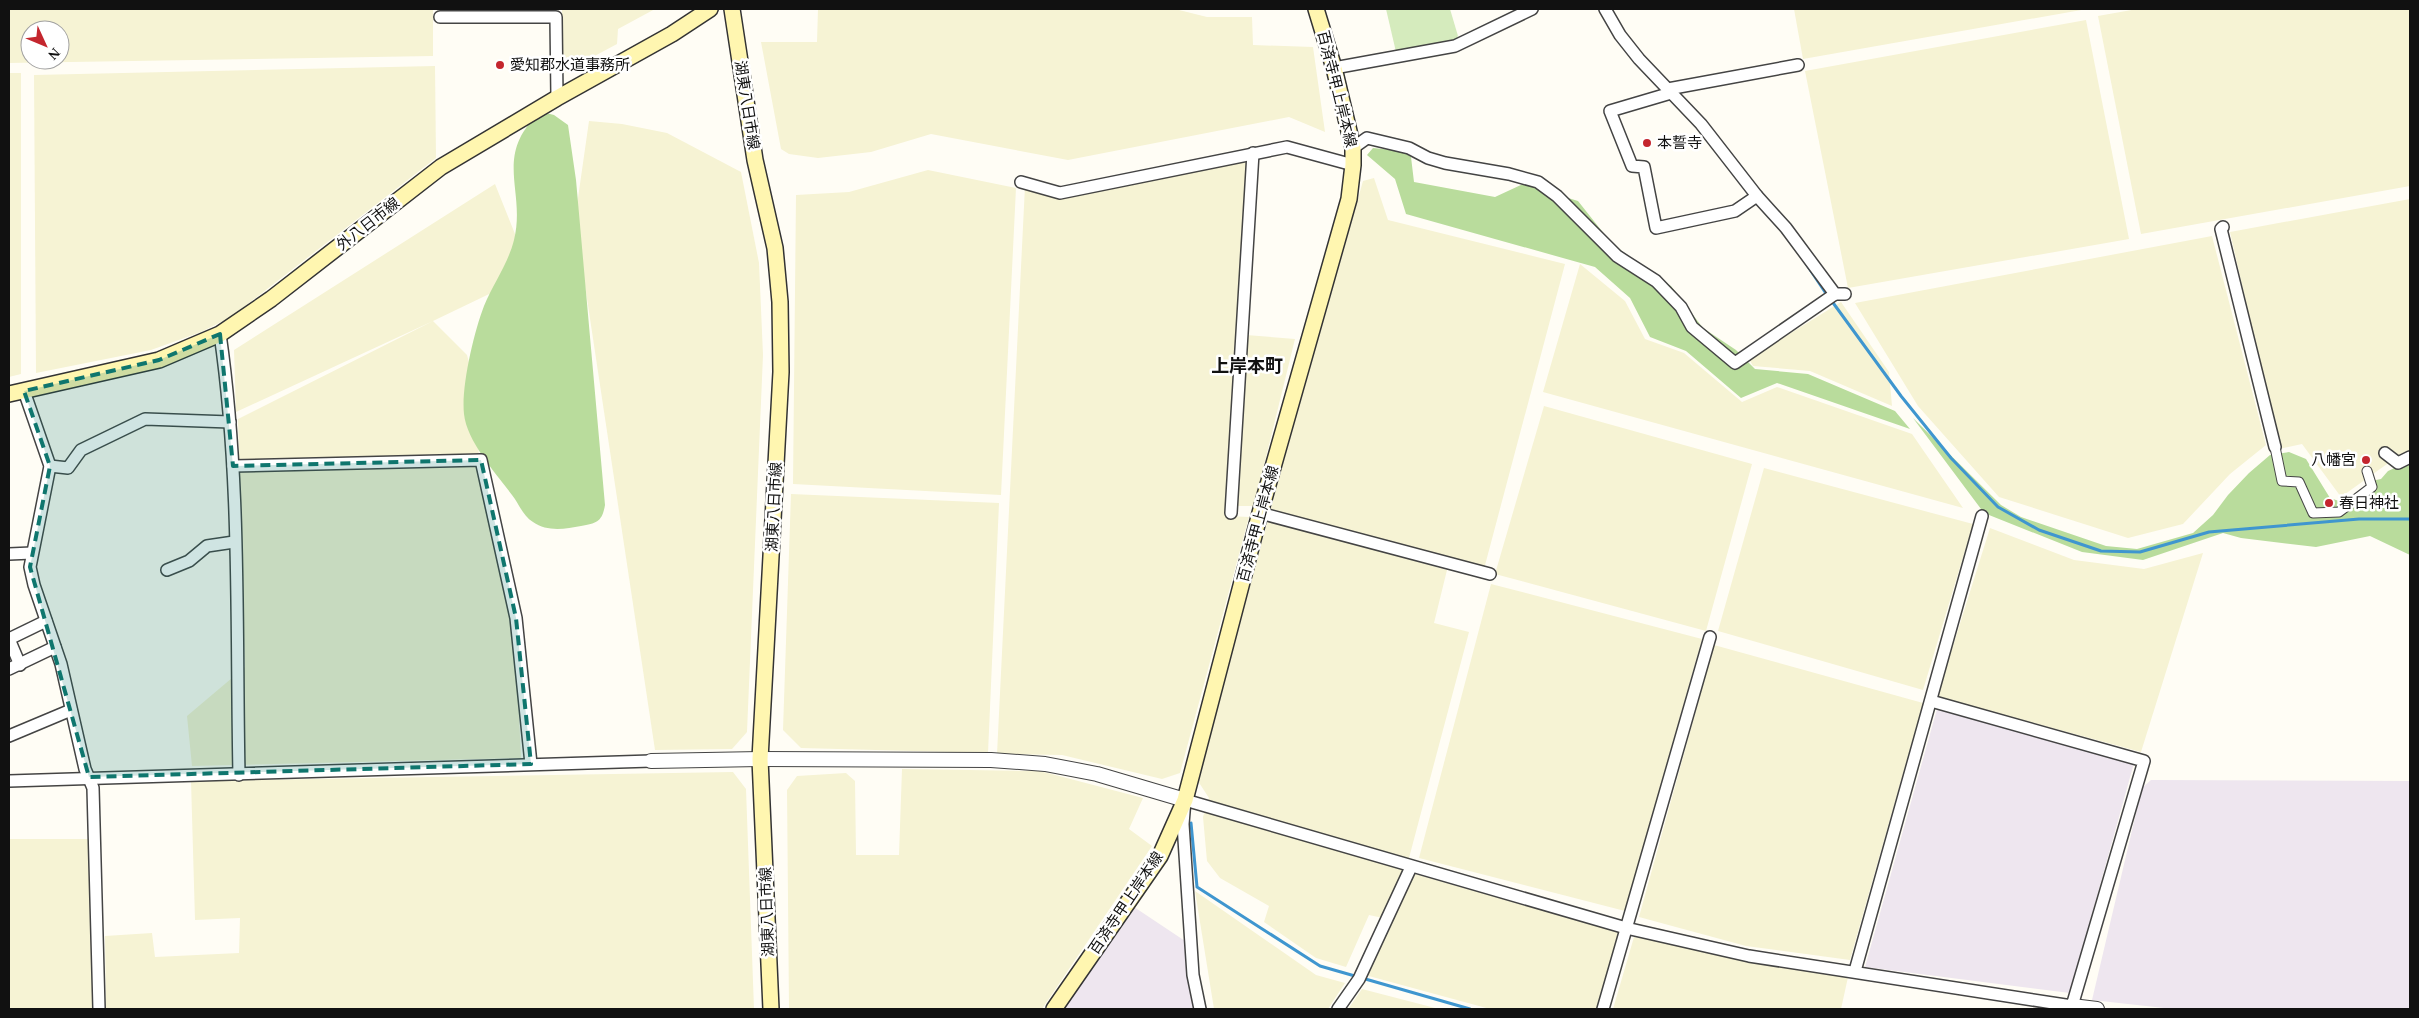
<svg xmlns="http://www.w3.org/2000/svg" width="2419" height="1018" viewBox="0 0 2419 1018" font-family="'Times New Roman','Noto Sans JP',serif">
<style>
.industrial{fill:#eee6ef}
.farmland{fill:#f6f3d4;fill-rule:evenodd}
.green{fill:#d5ebbd}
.forest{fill:#b9dc9c}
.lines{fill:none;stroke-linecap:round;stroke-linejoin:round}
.stream{stroke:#3f96cf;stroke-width:3}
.pedestrian-casing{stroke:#444;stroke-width:11}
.minor-casing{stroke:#444;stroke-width:14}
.tertiary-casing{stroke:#444;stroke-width:16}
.secondary-casing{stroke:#333;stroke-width:18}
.pedestrian{stroke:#fff;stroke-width:9}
.minor{stroke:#fff;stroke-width:11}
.tertiary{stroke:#fff;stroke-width:14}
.secondary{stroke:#fff6b0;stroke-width:15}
.marked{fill:#0f766e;fill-opacity:0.2;stroke:#0f766e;stroke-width:4;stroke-dasharray:10 6;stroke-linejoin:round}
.poi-dot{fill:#c4262e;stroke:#fff;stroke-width:2}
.labels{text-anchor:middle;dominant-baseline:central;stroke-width:5;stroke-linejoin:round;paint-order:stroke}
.poi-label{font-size:15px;fill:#111;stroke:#fff;text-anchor:start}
.street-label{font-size:15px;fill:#111;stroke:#fff}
.quarter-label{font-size:18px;font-weight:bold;fill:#111;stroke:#fff}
</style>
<rect width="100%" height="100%" fill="#fffdf5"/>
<g class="industrial">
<path d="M1937,709L2134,763L2070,993L1865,967Z"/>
<path d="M2151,780L2410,781V1009H2173L2092,1000L2142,788Z"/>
<path d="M1131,905L1185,941L1188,979L1194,1009H1063Z"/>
</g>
<g class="farmland">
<path d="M9,9H433V56L9,63ZM30,30H60V60H30Z"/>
<path d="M448,9H655L618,29L617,44L561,74L562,9L448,12Z"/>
<path d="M818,9H1175L1207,17H1252L1253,45L1313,47L1325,132L1289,117L1068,160L931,134L871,152L818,158L789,154L781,149L761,42H817Z"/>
<path d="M1794,9H2087L1803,59Z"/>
<path d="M2137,9H2410V186L2141,234L2098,16Z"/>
<path d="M2086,20L2129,239L1848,288L1805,71Z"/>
<path d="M435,66L436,158L231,317L201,332L151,350L36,373L34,75Z"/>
<path d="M9,73H21V374L9,377Z"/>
<path d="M589,121L622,124L667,133L741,172L759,263L763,355L747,732L732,749L655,750L575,219Z"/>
<path d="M1248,159L1227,516L1249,517L1180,773L1162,779L1062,755L997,754L1025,186L1062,196Z"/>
<path d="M928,170L1016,188L1001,495L793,484L796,195L849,192Z"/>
<path d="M1374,178L1388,220L1565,264L1484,569L1270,509L1363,181Z"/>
<path d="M495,184L531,274L433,321L467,355L471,370L481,478L510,607L516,652L521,758L192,766L187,716L245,667L238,419L433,321L236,412L234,350Z"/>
<path d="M2410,199V451L2387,464L2341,497L2302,444L2279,449L2230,232Z"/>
<path d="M2212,236L2266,445L2230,474L2183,524L2128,538L1999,497L1918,406L1855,303Z"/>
<path d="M1580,264L1625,301L1645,339L1684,353L1742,402L1777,387L1912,434L1963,508L1543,392Z"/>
<path d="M1841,302L1889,372L1892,406L1810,371L1753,366L1749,359Z"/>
<path d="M1246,335L1295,339L1254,506H1238Z"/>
<path d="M1544,406L1752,464L1706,631L1495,574Z"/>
<path d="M1764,468L1973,524L1923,690L1718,631Z"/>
<path d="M791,494L999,503L988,753L801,748L783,730Z"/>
<path d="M1268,520L1447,570L1434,623L1469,632L1409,858L1383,918L1369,915L1346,967L1316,958L1264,922L1269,906L1220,878L1207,861L1203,817L1209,798L1196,778Z"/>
<path d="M1990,528L2074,560L2144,569L2203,553L2141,752L1937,697Z"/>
<path d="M1491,584L1702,639L1625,911L1419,858Z"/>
<path d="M1714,645L1923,703L1850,960L1746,946L1639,917Z"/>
<path d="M902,769L1040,771L1143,798L1129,829L1152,846L1042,1009H789L787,790L797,776L846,773L855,781L856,855H899Z"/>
<path d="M733,772L746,789L754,1009H106L105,936L152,933L155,957L239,953L240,918L195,920L191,781Z"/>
<path d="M9,839H90L95,1009H9Z"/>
<path d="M1415,874L1622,933L1597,1009H1490L1365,975Z"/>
<path d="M1195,891L1316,975L1345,983L1328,1009H1214Z"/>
<path d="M1634,937L1848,977L1841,1009H1613Z"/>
<path d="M1362,989L1439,1009H1348Z"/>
</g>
<path class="green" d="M1386,9H1450L1458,36L1454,42L1396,52Z"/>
<g class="forest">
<path d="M546,113L554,115L568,125L576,180L605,505C602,522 597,523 581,526C565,529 547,532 533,522C523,516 519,504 512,495C496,473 467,442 464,414C461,387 474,332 484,306C493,284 508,264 514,240C526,191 494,158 537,115Z"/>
<path d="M1373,148L1403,151L1411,157L1414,182L1495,197L1523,184L1578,201L1605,235L1630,259L1671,286L1703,328L1736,350L1755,369L1808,374L1895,411L1910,429L1777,383L1741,398L1686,351L1650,337L1630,298L1595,267L1406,214L1395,179L1367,155Z"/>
<path d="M1913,418L2001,505L2021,517L2106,546L2137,549L2193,533L2213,515L2228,495L2249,473L2270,455L2289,452L2306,459L2330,498L2345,503L2371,481L2381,479L2388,471L2410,461V555L2370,536L2316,547L2241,538L2223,533L2143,560L2082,552L1984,513Z"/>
</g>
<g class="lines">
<g class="stream">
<path d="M1807,265L1827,295"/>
<path d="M1831,300L1901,396L1951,458L1998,507L2039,530L2101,551L2140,552L2209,532L2359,519H2410"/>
<path d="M1191,823L1197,887L1320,966L1470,1009"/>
</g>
<defs>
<path id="pedestrian" d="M2275,447L2282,481L2299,482L2313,513L2339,512L2372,487L2367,471"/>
<g id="minor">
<path d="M1605,9L1620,35L1639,59L1701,124L1757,196L1786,228L1835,294H1845"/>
<path d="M440,17H556L557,98"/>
<path d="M1334,68L1455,46L1532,9"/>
<path d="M1668,89L1798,65"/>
<path d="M1671,93L1610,111L1632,166L1644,167L1656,228L1735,211L1757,196"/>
<path d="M1353,148L1367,138L1409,148L1428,158L1445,163L1509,174L1538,182L1557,196L1617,256L1656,281L1681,307L1692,327L1735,363L1835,294"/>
<path d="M1021,182L1060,193L1287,147L1353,165"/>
<path d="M2223,227L2221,229L2275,447"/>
<path d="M220,334C241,479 236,628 239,775"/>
<path d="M24,391L50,466L30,567L34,585L61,664L85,769L93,788L99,1009"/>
<path d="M2385,453L2398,463L2410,457"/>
<path d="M50,466L68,468L81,450L145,419L230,422"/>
<path d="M233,466L481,460L516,618L531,764"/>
<path d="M1231,513L1253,153"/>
<path d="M1260,513L1490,574"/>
<path d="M9,554L32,553"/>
<path d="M167,570L189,561L207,546L234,542"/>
<path d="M9,639L46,621"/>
<path d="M9,639L20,665"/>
<path d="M9,669L55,647"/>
<path d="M9,736L71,710"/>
<path d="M9,781L651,761"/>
<path d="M1855,971L1982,516"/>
<path d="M1200,1009L1193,975L1183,824L1185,800L1626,928L1749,956L2072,1006L2144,761L1931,701"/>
<path d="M1338,1009L1359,979L1411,867"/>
<path d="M1603,1009L1710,637"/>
</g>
<g id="tertiary">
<path d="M651,761L760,759L991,760L1045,764L1097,774L1185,800"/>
<path d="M2072,1006L2097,1009"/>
</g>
<g id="secondary">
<path d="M732,9L755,160L775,248L780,302L781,372L760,759L771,1009"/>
<path d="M9,394L159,360L220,334L271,299L441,167L557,98L672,34L710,9"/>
<path d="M1054,1009L1160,856L1185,800L1260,513L1349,199L1353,165V148L1334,68L1316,9"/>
</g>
</defs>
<use href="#pedestrian" class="pedestrian-casing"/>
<use href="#minor" class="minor-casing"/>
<use href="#tertiary" class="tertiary-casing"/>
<use href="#secondary" class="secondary-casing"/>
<use href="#pedestrian" class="pedestrian"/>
<use href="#minor" class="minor"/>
<use href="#tertiary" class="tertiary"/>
<use href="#secondary" class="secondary"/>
</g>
<path class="marked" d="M220,334L233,466L481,460L516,618L531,764L89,777L30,567L50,466L24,391L159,360Z"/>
<g class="poi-dot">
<circle cx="500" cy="65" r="5"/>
<circle cx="1647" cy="143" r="5"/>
<circle cx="2366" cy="460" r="5"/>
<circle cx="2329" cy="503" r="5"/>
</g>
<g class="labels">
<g class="poi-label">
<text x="510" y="65">愛知郡水道事務所</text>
<text x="1657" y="143">本誓寺</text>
<text x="2356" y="460" text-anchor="end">八幡宮</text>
<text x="2339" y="503">春日神社</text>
</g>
<g class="street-label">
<text transform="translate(1337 89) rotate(76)">百済寺甲上岸本線</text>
<text transform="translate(747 105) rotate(81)">湖東八日市線</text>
<text transform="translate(368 224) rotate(-38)">外八日市線</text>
<text transform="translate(774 507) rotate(-87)">湖東八日市線</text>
<text transform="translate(1258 524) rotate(-75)">百済寺甲上岸本線</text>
<text transform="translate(1126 903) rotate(-56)">百済寺甲上岸本線</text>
<text transform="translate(767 912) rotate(-92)">湖東八日市線</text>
</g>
<g class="quarter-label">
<text x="1247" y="366">上岸本町</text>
</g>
</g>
<rect width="2419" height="1018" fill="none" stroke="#111111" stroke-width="20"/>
<g transform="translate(45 45) rotate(134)"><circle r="24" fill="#ffffff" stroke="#a0a0a0"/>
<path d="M0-4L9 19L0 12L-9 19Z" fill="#c4262e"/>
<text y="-8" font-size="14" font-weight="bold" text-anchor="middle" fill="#111111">N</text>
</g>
</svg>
